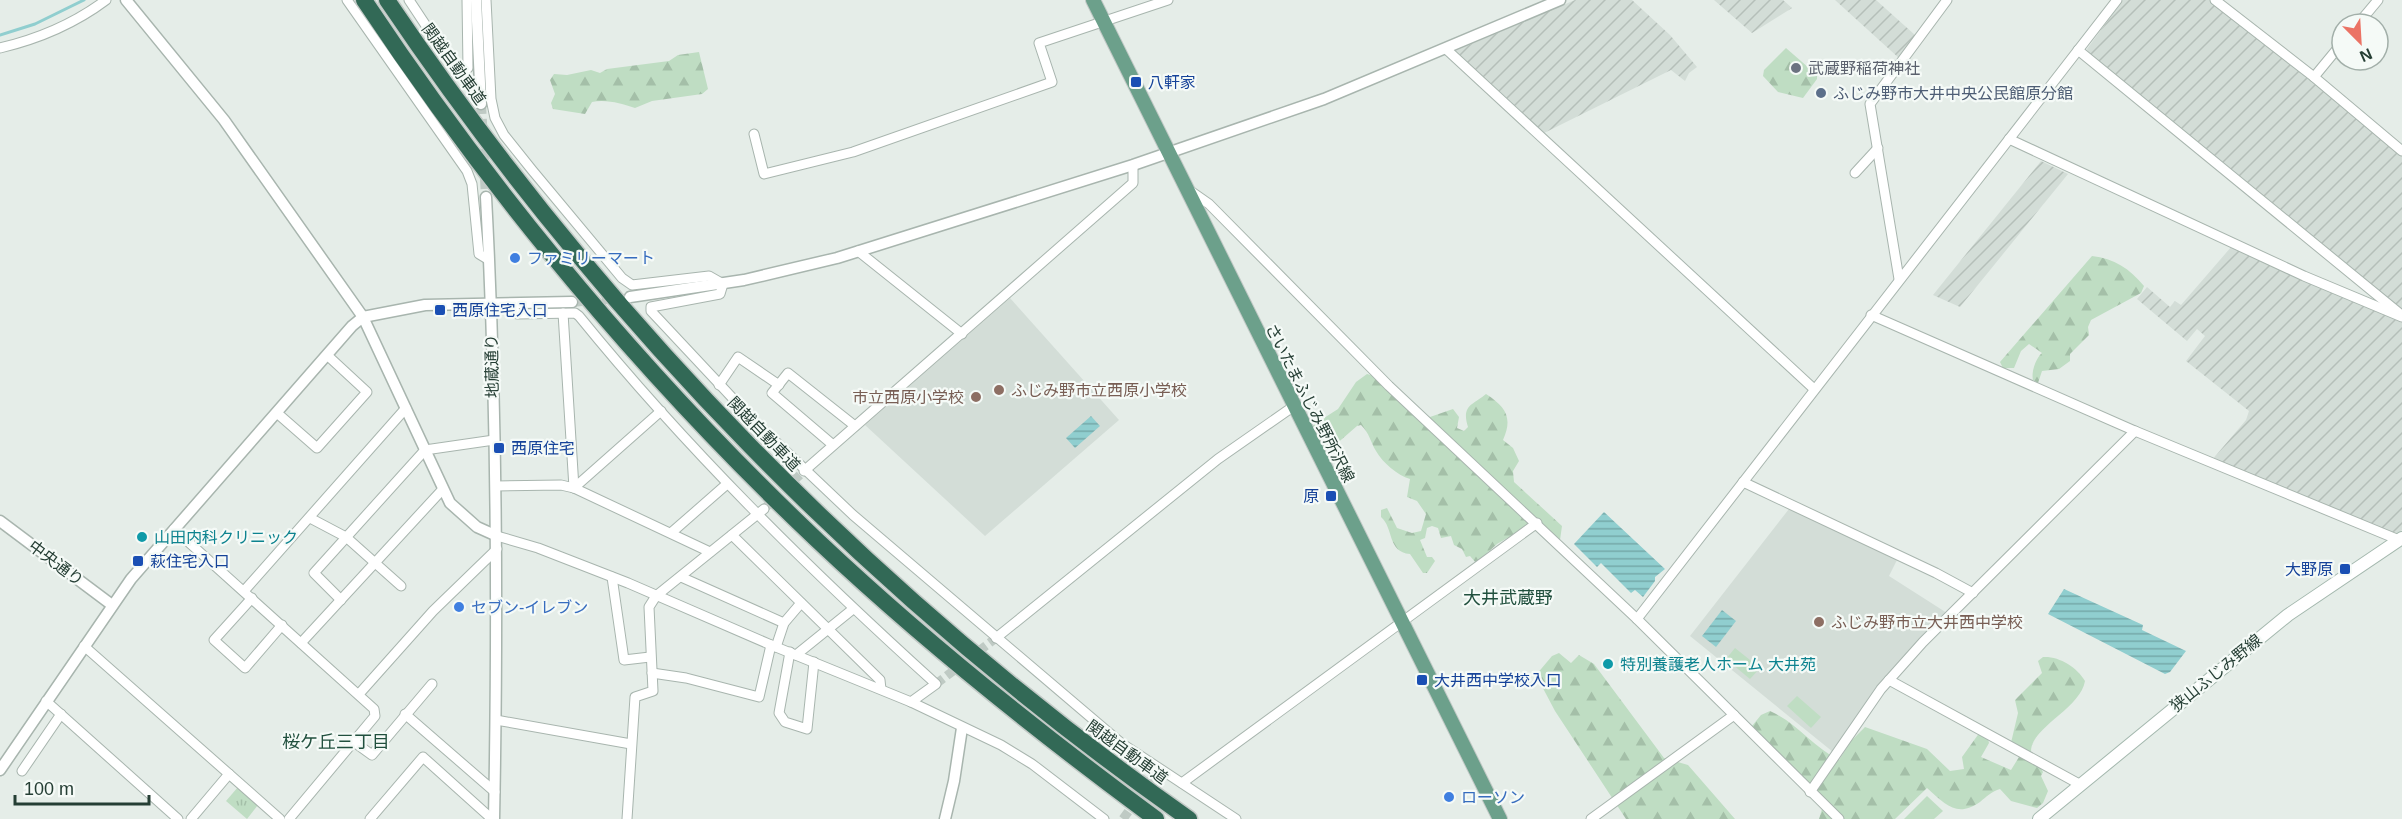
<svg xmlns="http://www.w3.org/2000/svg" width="2402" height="819" viewBox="0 0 2402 819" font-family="Arial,'Noto Sans JP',sans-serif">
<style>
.built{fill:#d3ddd7}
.industrial{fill:url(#industrial-furrows)}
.forest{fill:url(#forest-firs)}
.park{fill:url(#park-tufts)}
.pitch{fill:#bfddc3}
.water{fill:url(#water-rules)}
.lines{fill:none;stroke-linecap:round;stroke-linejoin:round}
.stream{stroke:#90cecf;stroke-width:3}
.minor-tunnel{stroke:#bfcac4;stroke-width:9;stroke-dasharray:9 4.5;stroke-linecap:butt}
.tertiary-tunnel{stroke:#bfcac4;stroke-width:10;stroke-dasharray:10 5;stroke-linecap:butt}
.minor-casing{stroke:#a8b5ae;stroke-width:11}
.tertiary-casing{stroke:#a8b5ae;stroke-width:13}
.secondary-casing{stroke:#a4b8ae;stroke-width:14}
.primary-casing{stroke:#c2c9c6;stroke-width:16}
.motorway-casing{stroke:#c2c9c6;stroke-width:19}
.minor{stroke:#fff;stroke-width:9}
.tertiary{stroke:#fff;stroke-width:10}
.secondary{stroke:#fff;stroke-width:12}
.primary{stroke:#6ca08b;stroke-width:14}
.motorway{stroke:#326956;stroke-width:16}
.worship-dot{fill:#6b7280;stroke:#f5faf7;stroke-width:2}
.transit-dot{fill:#1a4fb4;stroke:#f5faf7;stroke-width:2}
.service-dot{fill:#5c6f8a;stroke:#f5faf7;stroke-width:2}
.shop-dot{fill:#3f7fe0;stroke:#f5faf7;stroke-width:2}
.education-dot{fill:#8d6e63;stroke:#f5faf7;stroke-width:2}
.culture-dot{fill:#0f9aa8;stroke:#f5faf7;stroke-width:2}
.labels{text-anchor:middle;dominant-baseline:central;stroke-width:4.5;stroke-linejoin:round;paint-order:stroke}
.street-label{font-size:16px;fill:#253e34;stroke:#f5faf7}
.worship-label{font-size:16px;fill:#5b616d;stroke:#f5faf7;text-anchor:start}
.transit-label{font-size:16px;fill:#164399;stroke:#f5faf7;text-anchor:start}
.service-label{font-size:16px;fill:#4e5e75;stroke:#f5faf7;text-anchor:start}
.shop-label{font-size:16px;fill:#366cbe;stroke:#f5faf7;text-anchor:start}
.education-label{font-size:16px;fill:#785e54;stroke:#f5faf7;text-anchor:start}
.culture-label{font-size:16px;fill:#0d838f;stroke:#f5faf7;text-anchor:start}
.neighbourhood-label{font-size:18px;fill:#21503e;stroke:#f5faf7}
</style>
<defs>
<pattern id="industrial-furrows" width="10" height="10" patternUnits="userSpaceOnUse" patternTransform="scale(1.5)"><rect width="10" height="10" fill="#d3ddd7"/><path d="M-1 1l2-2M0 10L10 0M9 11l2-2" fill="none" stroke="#b5bfb9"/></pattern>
<pattern id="forest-firs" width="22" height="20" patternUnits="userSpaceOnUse" patternTransform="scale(1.5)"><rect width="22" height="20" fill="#bfddc3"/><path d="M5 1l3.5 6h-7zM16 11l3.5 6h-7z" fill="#a4bfa8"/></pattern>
<pattern id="park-tufts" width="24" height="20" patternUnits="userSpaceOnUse" patternTransform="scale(1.5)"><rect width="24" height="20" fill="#bfddc3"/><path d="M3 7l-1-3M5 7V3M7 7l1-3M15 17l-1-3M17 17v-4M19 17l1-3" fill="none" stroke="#a4bfa8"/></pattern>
<pattern id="water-rules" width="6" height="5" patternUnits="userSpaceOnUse" patternTransform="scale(1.5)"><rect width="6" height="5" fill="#90cecf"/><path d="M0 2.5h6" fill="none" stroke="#75a9a9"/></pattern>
</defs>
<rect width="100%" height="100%" fill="#e5ede8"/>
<g class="built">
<path d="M1010,298L1119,420L985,536L865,425Z"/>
<path d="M1789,509L1897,560L1889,576L1947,613L1880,682L1833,752L1690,636Z"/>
</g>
<g class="industrial">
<path d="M1575,0H1632L1670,35L1697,67L1689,73L1685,81L1671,70L1542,134L1455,56V51Z"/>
<path d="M1714,0H1783L1792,8L1752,33Z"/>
<path d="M1835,0H1876L1915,35L1900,59Z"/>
<path d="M2123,0H2209L2402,154V309L2088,53L2087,49Z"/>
<path d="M2041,161L2068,174L1960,307L1933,295Z"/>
<path d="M2232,246L2402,319V530L2398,534H2392L2212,460L2246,420L2249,411L2186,361L2205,336L2197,329L2187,341L2137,299L2147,287L2170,307L2175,301L2181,305Z"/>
</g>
<g class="forest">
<path d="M1786,48L1817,75V79L1803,98L1778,92L1763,76L1764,70Z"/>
<path d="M699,52L708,89L702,94L652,101L635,108C622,104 607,99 592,102L585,114L553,109L551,103L555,94L550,80L554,74L567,75L591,70L600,73L607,69L669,61L678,55Z"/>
<path d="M2092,256C2114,258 2130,269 2144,286L2141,293L2091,320L2088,327L2089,335L2070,354V361L2059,369L2042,371L2038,383L2033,380C2031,372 2036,358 2042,353L2029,344L2021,351L2014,368H2003L2000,362Z"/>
<path d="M1367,374L1374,376L1430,417L1453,409L1459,417L1457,428L1464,431L1468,427C1461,405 1473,405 1486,394C1506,407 1513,418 1503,440L1513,448L1519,461L1513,471L1514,482L1562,526L1560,540L1550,542L1539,532L1526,527L1497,544L1476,563L1470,556L1466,557L1462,549L1454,545L1451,536L1441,538L1438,528L1432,526L1427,528L1425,538L1420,540L1427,557H1432L1435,561L1427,573H1423L1410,554C1387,552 1394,528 1381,517V510L1387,508L1397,528L1412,533L1421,531L1426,514L1417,501L1407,497L1410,479C1397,475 1383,463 1376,451C1370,441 1370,434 1361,425L1357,426L1334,446L1324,451L1310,427L1338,409L1356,382Z"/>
<path d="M1559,653L1571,663L1579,655L1594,664L1664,758L1688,765L1735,819H1626L1555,711L1536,675L1552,656Z"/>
<path d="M2043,657C2059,656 2077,667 2085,681C2080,711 2023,730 2032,757C2034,762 2040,766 2043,772L2041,776L2048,791L2043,803L2037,808L2011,801L2000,789C1992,791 1986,797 1980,802C1957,818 1946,805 1927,788L1895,819H1819L1825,799L1752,726L1761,715L1770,711C1797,723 1813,747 1839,760L1851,741L1865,727L1927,749L1950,771L1964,769L1962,757L1980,732L1987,735L1989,743L1981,757L2011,770L2019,757L2010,747L2018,713L2015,700L2042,673L2038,661Z"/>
</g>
<path class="park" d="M238,787L258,805L247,819L226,801Z"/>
<g class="pitch">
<path d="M1735,648L1760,668L1750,679L1726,659Z"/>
<path d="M1797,696L1821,717L1811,728L1787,706Z"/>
<path d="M1927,796L1943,811L1934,819H1904Z"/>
</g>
<g class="water">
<path d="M1091,416L1100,426L1075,448L1066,438Z"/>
<path d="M1604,512L1665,569L1655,577V581L1643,597L1635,590L1631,593L1601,563L1597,567L1574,544Z"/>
<path d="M2064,589L2143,625L2142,630L2186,651L2170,672L2165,674L2048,614Z"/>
<path d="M1722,610L1736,621L1716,647L1702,636Z"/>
</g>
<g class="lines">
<path class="stream" d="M0,35L35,24L84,0"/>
<g class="minor-tunnel">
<path d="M764,509L804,471"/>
<path d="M936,684L996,638"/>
<path d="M1123,819L1159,769"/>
</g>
<g class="tertiary-tunnel">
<path d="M481,104L486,197"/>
<path d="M572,302L618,298"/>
</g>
<defs>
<g id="minor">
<path d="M347,0L467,171L472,184L479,254L489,260"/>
<path d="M409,0L456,71L461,73L468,68L467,0"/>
<path d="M486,0L491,99L495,118L504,135L532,170L622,278L632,285L709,276L723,284L720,294L651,307V311L754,421L853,515L1121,743L1236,819"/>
<path d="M2215,0L2314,77L2402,151"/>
<path d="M2358,24L2378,0"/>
<path d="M0,48C38,39 74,24 106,0"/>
<path d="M1446,49L1814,389"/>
<path d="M2078,50L2399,313"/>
<path d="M2314,77L2342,43"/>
<path d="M754,134L764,174L853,152L1052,82L1039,43L1168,0"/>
<path d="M2009,139L2304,276L2402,317"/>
<path d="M1855,173L1878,148"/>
<path d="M1189,190L1209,204L1389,386L1637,619L1839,819"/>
<path d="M858,251L962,334"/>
<path d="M1899,279L1870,104L1947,0"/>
<path d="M511,304L517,314L575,313L579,316C687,449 809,569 936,684L911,702"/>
<path d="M563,313L574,488"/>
<path d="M1871,315L2135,431L2399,540"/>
<path d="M719,385L738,357L779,385"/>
<path d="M277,413L317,448L367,392L327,355"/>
<path d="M833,445L772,393L788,373L855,426"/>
<path d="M804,471L1133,183V165"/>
<path d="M1743,482L1936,573L1973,593"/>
<path d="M496,486L561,485L574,488L710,552"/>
<path d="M574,488L661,411"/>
<path d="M310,518L346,537L401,586"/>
<path d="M174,529L374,709L375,716L289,819"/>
<path d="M671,533L727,484"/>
<path d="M732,535L880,680L881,689"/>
<path d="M497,536L538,548L628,583L771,645L911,702L1001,745L1032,764L1104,819"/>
<path d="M612,577L624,660L650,657"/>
<path d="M681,577L784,623"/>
<path d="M244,591L406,408"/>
<path d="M252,598L214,640L245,668L282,625"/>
<path d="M341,600L314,573L425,450L494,440"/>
<path d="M1637,619L2117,0"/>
<path d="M996,638L1218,459L1294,406"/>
<path d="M301,643L443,489"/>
<path d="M84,646L280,819"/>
<path d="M776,647L784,623L801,603"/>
<path d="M790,652L779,713L785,722L807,729L814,662"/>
<path d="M796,655L853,609"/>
<path d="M652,673L686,678L759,697L771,645"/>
<path d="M1889,680L2081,785"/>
<path d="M359,694L433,611L497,549"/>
<path d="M46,701L178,819"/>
<path d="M405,714L495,792"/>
<path d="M496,720L631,744"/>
<path d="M354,742L372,755L432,684"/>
<path d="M22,771L61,714"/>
<path d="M1182,783L1537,523"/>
<path d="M1810,792L1881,689L1923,642L2135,431"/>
<path d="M191,819L229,774"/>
<path d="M370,819L423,757L492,819"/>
<path d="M627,819L635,697L653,691L649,607L656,596L764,509"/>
<path d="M1591,819L1734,715"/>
</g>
<g id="tertiary">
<path d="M126,0L224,120L363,317L450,503L477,527L497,536"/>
<path d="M476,0L481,104"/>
<path d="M486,197C497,404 498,611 494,819"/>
<path d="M630,297L744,280L837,258L1133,165L1324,99L1560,0"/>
<path d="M0,521L112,605"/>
<path d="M0,770L131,579L352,326L363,317L425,305L572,302"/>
<path d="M945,819L954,781L962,728"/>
</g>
<path id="secondary" d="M2039,819L2288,615L2402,538"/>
<path id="primary" d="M1093,0L1500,819"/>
<g id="motorway">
<path d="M364,0C494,196 648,380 818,541C924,641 1038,732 1156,819"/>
<path d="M387,0C602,319 874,598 1189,819"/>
</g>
</defs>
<use href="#minor" class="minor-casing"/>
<use href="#tertiary" class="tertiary-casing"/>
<use href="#secondary" class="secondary-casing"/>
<use href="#primary" class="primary-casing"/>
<use href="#motorway" class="motorway-casing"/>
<use href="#minor" class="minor"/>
<use href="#tertiary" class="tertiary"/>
<use href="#secondary" class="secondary"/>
<use href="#primary" class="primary"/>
<use href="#motorway" class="motorway"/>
</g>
<circle class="worship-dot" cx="1796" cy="68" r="6"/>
<g class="transit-dot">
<rect x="1130" y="76" width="12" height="12" rx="3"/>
<rect x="434" y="304" width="12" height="12" rx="3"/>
<rect x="493" y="442" width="12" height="12" rx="3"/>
<rect x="1325" y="490" width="12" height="12" rx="3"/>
<rect x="132" y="555" width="12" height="12" rx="3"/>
<rect x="2339" y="563" width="12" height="12" rx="3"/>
<rect x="1416" y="674" width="12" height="12" rx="3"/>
</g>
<circle class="service-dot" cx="1821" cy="93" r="6"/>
<g class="shop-dot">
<circle cx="515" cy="258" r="6"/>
<circle cx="459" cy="607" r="6"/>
<circle cx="1449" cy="797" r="6"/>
</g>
<g class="education-dot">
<circle cx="999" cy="390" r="6"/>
<circle cx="976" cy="397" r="6"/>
<circle cx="1819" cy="622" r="6"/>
</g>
<g class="culture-dot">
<circle cx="142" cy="537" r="6"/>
<circle cx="1608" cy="664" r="6"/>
</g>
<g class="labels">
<g class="street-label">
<text transform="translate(454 64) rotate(54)">関越自動車道</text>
<text transform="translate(492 366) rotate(-91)">地蔵通り</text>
<text transform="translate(1310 403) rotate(63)">さいたまふじみ野所沢線</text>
<text transform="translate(764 434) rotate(46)">関越自動車道</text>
<text transform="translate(56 563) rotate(37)">中央通り</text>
<text transform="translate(2216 673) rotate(-39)">狭山ふじみ野線</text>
<text transform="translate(1127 752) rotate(36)">関越自動車道</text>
</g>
<g class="worship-label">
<text x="1808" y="68">武蔵野稲荷神社</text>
</g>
<g class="transit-label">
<text x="1148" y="82">八軒家</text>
<text x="452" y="310">西原住宅入口</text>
<text x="511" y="448">西原住宅</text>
<text x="1319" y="496" text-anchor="end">原</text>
<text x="150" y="561">萩住宅入口</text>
<text x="2333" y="569" text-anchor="end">大野原</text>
<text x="1434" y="680">大井西中学校入口</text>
</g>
<g class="service-label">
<text x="1833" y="93">ふじみ野市大井中央公民館原分館</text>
</g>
<g class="shop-label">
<text x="527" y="258">ファミリーマート</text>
<text x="471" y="607">セブン-イレブン</text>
<text x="1461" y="797">ローソン</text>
</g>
<g class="education-label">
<text x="1011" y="390">ふじみ野市立西原小学校</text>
<text x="964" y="397" text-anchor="end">市立西原小学校</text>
<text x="1831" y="622">ふじみ野市立大井西中学校</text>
</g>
<g class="culture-label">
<text x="154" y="537">山田内科クリニック</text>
<text x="1620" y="664">特別養護老人ホーム 大井苑</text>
</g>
<g class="neighbourhood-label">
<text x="1508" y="598">大井武蔵野</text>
<text x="336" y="742">桜ケ丘三丁目</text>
</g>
</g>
<g transform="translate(2360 42) rotate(156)"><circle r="28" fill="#f5faf7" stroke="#a2afa9" stroke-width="1.5"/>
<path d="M0-4.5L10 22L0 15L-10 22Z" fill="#eb7365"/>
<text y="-9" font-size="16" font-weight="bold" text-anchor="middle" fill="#253e34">N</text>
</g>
<path d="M15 795v9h134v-9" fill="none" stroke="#253e34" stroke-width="3"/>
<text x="24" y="795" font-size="18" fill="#253e34" stroke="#f5faf7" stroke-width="4.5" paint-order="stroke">100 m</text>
</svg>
